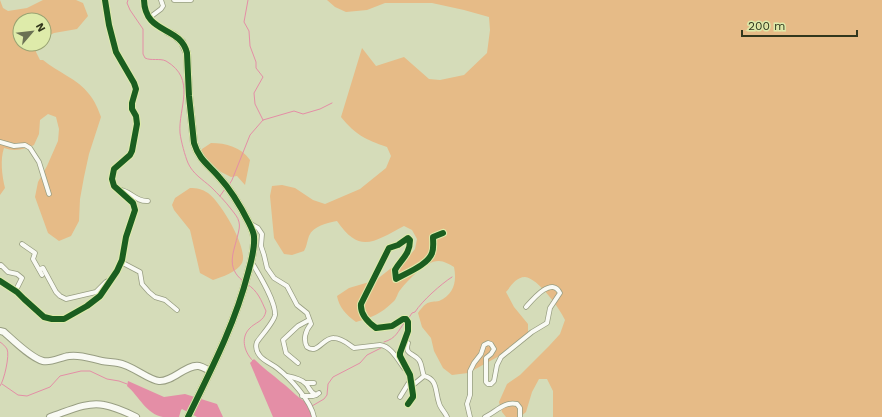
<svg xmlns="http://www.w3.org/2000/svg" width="882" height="417" viewBox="0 0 882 417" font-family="'Work Sans',sans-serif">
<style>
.green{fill:#e6bb87}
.water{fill:#e48ea6}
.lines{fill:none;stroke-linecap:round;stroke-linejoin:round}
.stream{stroke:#e48ea6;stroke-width:1}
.street-casing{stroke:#989e82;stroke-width:5.5}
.secondary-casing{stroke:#989e82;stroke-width:8}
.street{stroke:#f9faf4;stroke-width:4}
.secondary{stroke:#f9faf4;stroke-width:6}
.cycleway-casing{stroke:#deebaa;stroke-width:8}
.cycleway{stroke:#1b5e20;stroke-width:6}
</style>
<rect width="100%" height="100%" fill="#d5dcb9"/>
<g class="green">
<path d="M0,0L3,8L8,11L27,8L43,0H76L83,3L88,16L77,29L54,33L44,38V20H20V44H37L36,52L40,60H43C57,72 78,79 89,94C95,101 98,109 101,117L89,154L84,177L80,199L79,221L71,236L59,241L48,233L35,197L38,182L47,166L58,141L59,129L56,117L48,114L40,120L39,134L34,145C25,149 15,152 4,148C0,159 2,176 5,188L0,195Z"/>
<path d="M327,0H882V417H553V391L547,379H539L532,392L526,412L520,417H506L502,412L499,402L507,384L520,375L549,346L560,334L565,320C560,309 538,278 525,277C516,277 511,286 506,292L514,307L528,324V334L503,354L468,373L452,375L443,368L434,351L431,338L422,327L418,313C420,310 423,306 426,304C430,301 435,302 439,301C454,295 457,281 454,267C449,264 444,261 439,261C427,260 408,280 401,289C397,293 397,299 393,302C381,314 372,317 356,322C346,315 339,307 337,296L349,288L376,280L390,269L406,260L415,249L417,239L412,230L404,226C375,241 360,255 337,221C327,223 313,226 309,236C307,241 307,246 304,251L292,255L284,254L274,238L270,196L272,186L282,185L295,188L313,200L325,204L360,189L386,168L391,156L387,147C364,139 356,135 341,117L362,48L376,66L404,57L429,79L440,80L464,75L487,53L490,30L489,17L464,10L432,3H385L367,10L346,12L335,7Z"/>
<path d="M211,143C226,143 241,147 250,160L245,185L237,176L231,177L221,172L200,154L202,149Z"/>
<path d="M190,188C197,188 202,189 208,193C220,201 249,249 242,263C237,272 222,277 213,280L200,273L190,230L174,210L172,205L175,198Z"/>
</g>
<g class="water">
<path d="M254,359C263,368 272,374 281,382C292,390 299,400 312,405L314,413L312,417H273L250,363Z"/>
<path d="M128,381L164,397L185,394L217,404L223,417H197L182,409L181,410L179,417C174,417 168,417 163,417C146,414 139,396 127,386Z"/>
</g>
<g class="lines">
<g class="stream">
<path d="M128,0L127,3L130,10L143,29V54L145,58C151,61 160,58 166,61C197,79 178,108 180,133C181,141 185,156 188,163C193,174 202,179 211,187C218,194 225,201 231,209C234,213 238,217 239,222C240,226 239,230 238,234C234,252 225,267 243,281"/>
<path d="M248,0L244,22L249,31L250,46L256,62V68L263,77L254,93L255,104L263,120"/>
<path d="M229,185L232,180L250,135L263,120L287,113L294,111L303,114L320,109L332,103"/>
<path d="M220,196L225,189"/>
<path d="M247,284C258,291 261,300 266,311C264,322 255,322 249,329C240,339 245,353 253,361"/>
<path d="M408,319L412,313L415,312C422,301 441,284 452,277"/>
<path d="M0,342C3,344 5,346 7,349C10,355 4,381 0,386"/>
<path d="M384,342C397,338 397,332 405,322"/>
<path d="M2,384L18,395L27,396L50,387L60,376L81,371H90L107,379L119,381L127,384"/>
<path d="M312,406L324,399L327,395L328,384L333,377L360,363L367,355L381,348"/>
</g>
<defs>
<g id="street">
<path d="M144,0C144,17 154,25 168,32"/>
<path d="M174,0H191"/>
<path d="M149,18L161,9L163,6L161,0"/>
<path d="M0,142L14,146L25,145L30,148L39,162L49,194"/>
<path d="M119,190C129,189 135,202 148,201"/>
<path d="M249,223L258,228L262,234L261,246L264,255L267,268L274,278L287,286L297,305L307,313L311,324C305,331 303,340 307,347C318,355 323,337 334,338C342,338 348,344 354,348L380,345C391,346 398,360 404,368"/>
<path d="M22,244L35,253L33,259L42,275"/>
<path d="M251,261C258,273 276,301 275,315C274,322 261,336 257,342C255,347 256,351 260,356C264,361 272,364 277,368C290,378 311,401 314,417"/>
<path d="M121,262L140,272L142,284L149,292L155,297L165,300L177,310"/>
<path d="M0,266L1,265L8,272L17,274L22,278L16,290"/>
<path d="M40,269L43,268L56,292L60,296L66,299L96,292L106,282L112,279"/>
<path d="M0,281L17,292L24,299L44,317L52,319H64L87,306L100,296L117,271L122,260L126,237L135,210L133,203L114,186L112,179L114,169L130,155L132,151L137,124L136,116L132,109V103L136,89L134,83L116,52L109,25L105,0"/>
<path d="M408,343C404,355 414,353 419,360C422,364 422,372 424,376"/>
<path d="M298,363L286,353L283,340L298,326L309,320"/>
<path d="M287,376C292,377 301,379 305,383C310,387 308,391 316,395L319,393"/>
<path d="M306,383H314"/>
<path d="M411,385H413L424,376C438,379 435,392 439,403C440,408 445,412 447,417"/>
<path d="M302,396H313L316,395"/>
<path d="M400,397L408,384"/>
<path d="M408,404L413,397V395L410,375L400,356V353L408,331V322L406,319H403L392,326L376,328C369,323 360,314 361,304L389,248L398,245L408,238L410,240C410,255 401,259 395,270L396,279C406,273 428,265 432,253C434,248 433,242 433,237L443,233"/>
<path d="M470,417L467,404L470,395V371L474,363L481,354L484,345L488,343L491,344L494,349L491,354L486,358V382L488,384H491L494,381L497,365L501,357L532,332L547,323L550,308L560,293C552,276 533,299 526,307"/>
<path d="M485,417C496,412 504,401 517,404L520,408V417"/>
</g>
<g id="secondary">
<path d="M168,32L174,35L182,42L187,53L189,96L194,143C199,160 209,165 219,177C231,190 241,207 249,223C251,227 254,233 254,237C255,249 251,262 248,273C235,324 211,370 188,417"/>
<path d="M0,331L4,332C13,340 31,358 43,361C51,363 61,357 69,356C80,354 92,359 102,361C107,362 113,362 118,363C132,365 148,380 159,381C173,382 186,364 199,366C203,367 206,369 210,371"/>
<path d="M50,417C66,412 87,401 104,405C115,407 126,412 136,417"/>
</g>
</defs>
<use href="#street" class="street-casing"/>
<use href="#secondary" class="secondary-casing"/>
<use href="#street" class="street"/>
<use href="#secondary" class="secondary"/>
<defs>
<g id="cycleway">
<path d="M144,0C145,35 180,25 187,53L189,96L194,143C199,160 209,165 219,177C231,190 241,207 249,223C251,227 254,233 254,237C255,249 251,262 248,273C235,324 211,370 188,417"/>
<path d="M0,281L17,292L24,299L44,317L52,319H64L87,306L100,296L117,271L122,260L126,237L135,210L133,203L114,186L112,179L114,169L130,155L132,151L137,124L136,116L132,109V103L136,89L134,83L116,52L109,25L105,0"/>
<path d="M408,404L413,397V395L410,375L400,356V353L408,331V322L406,319H403L392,326L376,328C369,323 360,314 361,304L389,248L398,245L408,238L410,240C410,255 401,259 395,270L396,279C406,273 428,265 432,253C434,248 433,242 433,237L443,233"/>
</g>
</defs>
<use href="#cycleway" class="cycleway-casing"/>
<use href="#cycleway" class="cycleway"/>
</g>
<g transform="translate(32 32) rotate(62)"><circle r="19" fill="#deebaa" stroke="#99a372"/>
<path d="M0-3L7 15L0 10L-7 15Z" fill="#6b7154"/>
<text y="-6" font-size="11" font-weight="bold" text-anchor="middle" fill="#32371d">N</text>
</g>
<path d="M742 30v6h115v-6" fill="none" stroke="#32371d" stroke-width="2"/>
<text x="748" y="30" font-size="12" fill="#32371d" stroke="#deebaa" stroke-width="3" paint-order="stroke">200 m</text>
</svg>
